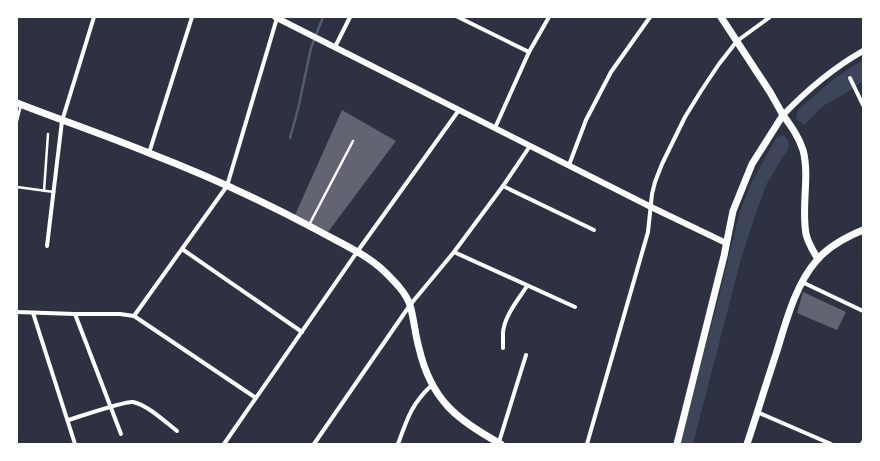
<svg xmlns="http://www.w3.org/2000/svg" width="880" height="461" viewBox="0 0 880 461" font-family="Karla,sans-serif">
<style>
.green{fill:#3c4559}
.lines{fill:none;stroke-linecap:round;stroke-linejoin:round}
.stream{stroke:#4f5d75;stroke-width:2.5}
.building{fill:#626471}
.service{stroke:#fff;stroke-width:2.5}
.minor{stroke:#fff;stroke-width:4}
.tertiary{stroke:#fff;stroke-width:6}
.secondary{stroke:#fff;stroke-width:7}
.primary{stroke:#fff;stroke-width:7}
</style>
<rect width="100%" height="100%" fill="#2d3142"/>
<g class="green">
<path d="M863,60V81L846,93L823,106L804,125L796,119L798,110L835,78Z"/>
<path d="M783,135L788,140L789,147L766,185L754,219L741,259L693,444H680L716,308L740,211L751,183L777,137Z"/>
</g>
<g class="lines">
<path class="stream" d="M290,138L298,109L311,48L323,17"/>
</g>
<g class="building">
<path d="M342,110L396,141L328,232L295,215Z"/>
<path d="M803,292L846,312L837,330L797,313Z"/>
</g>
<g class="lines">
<g class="service">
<path d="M17,121L21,105"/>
<path d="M17,187L54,192"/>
<path d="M44,191L48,134"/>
<path d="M309,225L353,141"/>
</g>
<g class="minor">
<path d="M458,17L529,52"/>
<path d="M335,47L350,17"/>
<path d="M850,78L863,105"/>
<path d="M495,128L529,52L549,17"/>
<path d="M149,153L192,17"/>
<path d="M569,165L586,120L611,72L650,17"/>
<path d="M503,186L594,230"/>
<path d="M47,246L62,121L94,17"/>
<path d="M182,249L302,332"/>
<path d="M454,252L575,307"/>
<path d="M802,282L863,311"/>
<path d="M17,312L75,314H120L134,316L256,398"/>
<path d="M33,313L75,444"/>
<path d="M75,314L121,434"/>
<path d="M134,316L227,186L277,18"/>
<path d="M503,348C503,343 503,337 503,332C505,315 518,300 527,286"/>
<path d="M757,412L831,444"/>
<path d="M68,420C79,417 124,401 133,402C149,406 164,421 177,431"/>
<path d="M499,442L526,355"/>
<path d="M224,444L357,252L459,110"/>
<path d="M314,444L410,305L454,252L503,186L530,146"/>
<path d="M398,444C407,419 412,403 432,385"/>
<path d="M587,444L648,232L652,194L655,182L662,164L685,117L701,91L719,64L737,41L770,17"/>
<path d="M862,444L863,442"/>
</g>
<g class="tertiary">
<path d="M275,17L651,207L726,243"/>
<path d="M783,115C807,90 833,68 863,51"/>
</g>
<g class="secondary">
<path d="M721,17L770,92L783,115"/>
<path d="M17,103C61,120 105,135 149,153C206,175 263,201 317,230C340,243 367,254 386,273C395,282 406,293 410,305C414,319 415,334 419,348C431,400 457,420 501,444"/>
</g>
<g class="primary">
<path d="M677,444L724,256L733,211L752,164L783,115C791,126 799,137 803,150C810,177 801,206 806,234C808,243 813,251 818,259"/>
<path d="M747,444C757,414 766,384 776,354C786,322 795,285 817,260C829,246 846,237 863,230"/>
</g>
</g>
<rect width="880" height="461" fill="none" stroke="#ffffff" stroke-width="36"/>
</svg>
